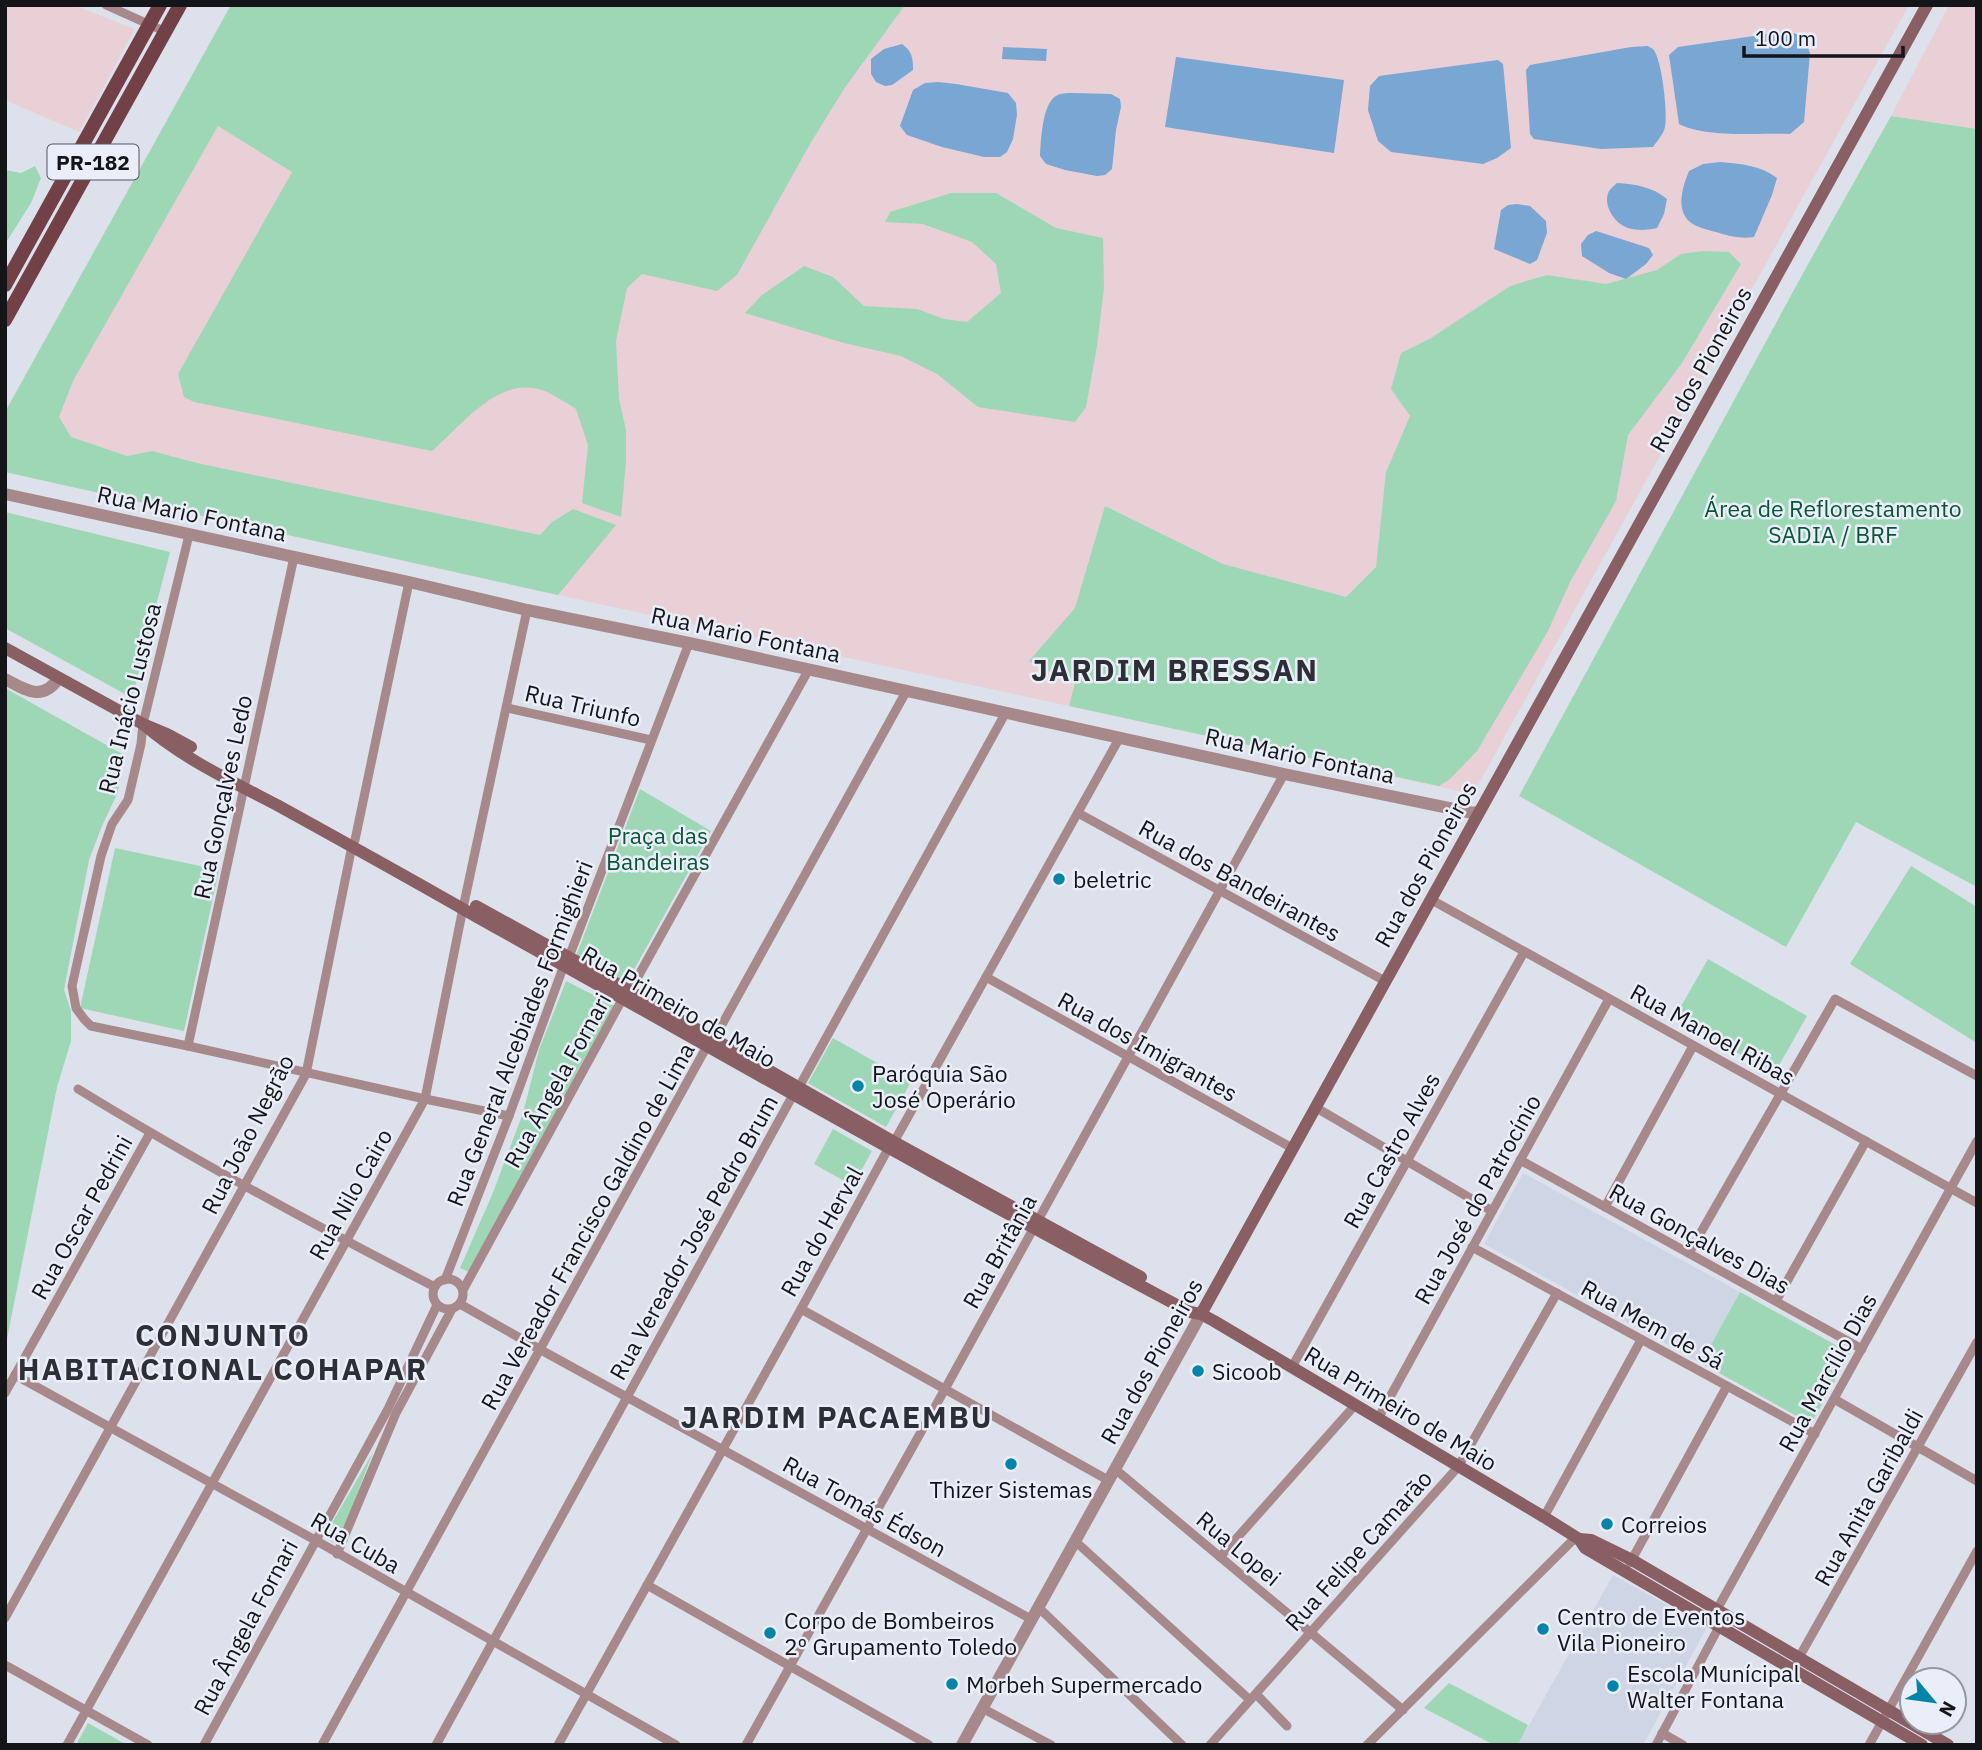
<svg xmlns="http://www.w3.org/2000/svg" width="1982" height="1750" viewBox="0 0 1982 1750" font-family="'IBM Plex Sans',sans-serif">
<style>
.built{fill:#ced5e5}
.industrial{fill:#e9d0d6}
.green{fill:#9ed7b6}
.water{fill:#79a6d2}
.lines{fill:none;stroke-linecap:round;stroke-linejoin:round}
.minor{stroke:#a7898c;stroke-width:9}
.tertiary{stroke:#a7898c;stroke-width:12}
.secondary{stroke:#895f64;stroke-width:12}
.primary{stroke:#724148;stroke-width:14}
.poi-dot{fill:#0384a8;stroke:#eaeef8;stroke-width:2.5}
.labels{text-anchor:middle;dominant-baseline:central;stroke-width:5;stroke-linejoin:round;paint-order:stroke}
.shield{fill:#eaeef8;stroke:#54565c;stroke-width:2}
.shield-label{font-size:21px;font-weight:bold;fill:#141519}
.street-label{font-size:23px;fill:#141519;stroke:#eaeef8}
.park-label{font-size:23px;fill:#095636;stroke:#eaeef8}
.poi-label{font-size:23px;fill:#141519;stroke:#eaeef8;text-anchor:start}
.district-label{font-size:30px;font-weight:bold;letter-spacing:2px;fill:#2c2f36;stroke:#eaeef8}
</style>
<rect width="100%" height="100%" fill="#dde1eb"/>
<g class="built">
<path d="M1523,1173L1740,1292L1701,1363L1484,1244Z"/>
<path d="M1613,1575L1707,1627L1643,1745H1518Z"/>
</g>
<g class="industrial">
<path d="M5,5H73L135,29L79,132L5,100Z"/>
<path d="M231,5H1909L1473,794L558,595L5,472V412Z"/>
<path d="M1949,5H1977V129L1891,116Z"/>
</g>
<g class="green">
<path d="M231,5H905L846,86L810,144L737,275L717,291L642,274L627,288L616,341L619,399L626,430V462L621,517L582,503L588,445L576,409C567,403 557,397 547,392C500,372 463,425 432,451L194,402L184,397L178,374L292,172L218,126L73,381L59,417L71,437L127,456L152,451L197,463L540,535L552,522L573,509L616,525L558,595L5,472V412Z"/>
<path d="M1891,116L1977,129V887L1856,822L1786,947L1519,796L1807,266Z"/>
<path d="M35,166L41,178L31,203L5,244V170L21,173Z"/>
<path d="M951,193H996L1056,228L1103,238L1104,288L1097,346L1086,407L1075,422L978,407L937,374L901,356L844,343L745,313L762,295L804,266L833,277L864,306L917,309L944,319L967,322L1001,293L996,264L972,242L923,224L885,222L890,212Z"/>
<path d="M1703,251L1729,252L1741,264L1682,363L1628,435L1616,501L1570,582L1548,631L1477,751L1450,779L1439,786L1069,706L1075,683L1029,661L1075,608L1105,506L1223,564L1346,597L1376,567L1386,472L1410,416L1391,389L1401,353L1431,338L1510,286L1547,275L1606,284L1657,270L1681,254Z"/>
<path d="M5,512L170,552L132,698L5,628Z"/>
<path d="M5,688L124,755L118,792L102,826L89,860L64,990L71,1011V1041L57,1087L5,1349Z"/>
<path d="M640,789L711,831L626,984L576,956Z"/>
<path d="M115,848L219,870L184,1031L80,1008Z"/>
<path d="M1911,866L1977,907V1043L1850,964Z"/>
<path d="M1708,959L1807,1016L1774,1074L1675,1017Z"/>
<path d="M566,981L615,1006L578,1070L551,1128L471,1273L460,1268L492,1195L523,1113L539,1050Z"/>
<path d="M833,1038L911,1082L886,1127L808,1083Z"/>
<path d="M833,1129L872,1151L853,1186L814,1164Z"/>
<path d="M1740,1292L1850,1353L1811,1424L1701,1363Z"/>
<path d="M373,1452L338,1545L324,1537Z"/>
<path d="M1449,1683L1528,1725L1518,1745H1494L1424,1708Z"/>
<path d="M88,1723L127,1745H76Z"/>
</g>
<g class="water">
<path d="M1788,31L1804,37L1810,53L1804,122L1790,134C1759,133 1706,138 1679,124L1669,55L1678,47Z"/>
<path d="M902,44C912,51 913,58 913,70L892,85L885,86L876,82L871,74V59L884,49Z"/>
<path d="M1648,46C1649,47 1651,48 1653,49C1662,58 1668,115 1665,127C1663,135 1657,141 1653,147L1601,149L1534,139L1530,134L1526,70L1530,65L1631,47Z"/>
<path d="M1003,47L1047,49L1046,61L1002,59Z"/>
<path d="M1176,57L1344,80L1334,153L1165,127Z"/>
<path d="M1498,60L1503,64L1511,148L1497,158L1483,164L1391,152L1378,141L1368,110L1370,86L1379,76Z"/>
<path d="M938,82L956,84L1008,93L1016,103L1017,115L1013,139L1007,152L1000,157H984L942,147L907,135L900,126L913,90L925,83Z"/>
<path d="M1073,93L1111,94L1120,99L1121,107L1116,130L1112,169L1105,175L1097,176L1065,170L1046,164L1040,156C1041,141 1042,104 1056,96C1060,93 1067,93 1073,93Z"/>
<path d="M1720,162C1741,164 1760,165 1777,178L1772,195L1754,237C1741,239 1728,236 1716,232C1708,230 1696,227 1690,222C1675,209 1683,186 1689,171L1703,164Z"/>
<path d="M1617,183C1635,184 1653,187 1667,199L1664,214L1657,228C1649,230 1637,231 1628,228C1615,224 1602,205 1609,191C1611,188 1614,186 1617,183Z"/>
<path d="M1517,204L1530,206L1546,221L1547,233L1537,260L1530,264L1494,249L1501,210L1508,205Z"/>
<path d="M1596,231L1649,248L1653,255L1646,264L1626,279L1609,273L1582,256L1581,244L1588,235Z"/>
</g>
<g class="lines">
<g class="minor">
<path d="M106,5L166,32"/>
<path d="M189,535L143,724L141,744L128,800L112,824L101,856L72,986L76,1008L84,1019L91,1026L188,1046L425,1099L509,1116"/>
<path d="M507,708L651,740"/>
<path d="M1078,813L1385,981"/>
<path d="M1430,899L1977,1203"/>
<path d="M986,977L1292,1148"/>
<path d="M188,1046L294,557"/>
<path d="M78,1089C194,1160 314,1225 435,1287"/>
<path d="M1315,1107L1492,1211"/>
<path d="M1520,1160L1862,1349"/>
<path d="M1605,1207L1693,1046"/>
<path d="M1472,1247L1815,1434"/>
<path d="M1689,1253L1835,999L1977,1076"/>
<circle cx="448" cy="1294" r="15"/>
<path d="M445,1280L509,1116L564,965L569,957L689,643"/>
<path d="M463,1290L623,998L630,991L809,669"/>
<path d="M1776,1301L1866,1141"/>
<path d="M460,1304L541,1350L1031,1619"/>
<path d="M801,1309L1108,1480"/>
<path d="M1292,1367L1524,952"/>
<path d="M15,1375L315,1540L676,1745"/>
<path d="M5,1393L150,1133"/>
<path d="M1834,1399L1977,1481"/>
<path d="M1379,1417L1609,999"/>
<path d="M1115,1469L1403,1710"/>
<path d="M1544,1517L1641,1340"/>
<path d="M1075,1541L1250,1700"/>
<path d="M337,1554L396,1413L452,1309"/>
<path d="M1220,1557L1356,1404"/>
<path d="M1630,1563L1727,1386"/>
<path d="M647,1585L929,1745"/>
<path d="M1038,1607L1182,1745"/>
<path d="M5,1618L306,1074L352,846L355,840L409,582"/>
<path d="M1710,1622L1977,1141"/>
<path d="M1797,1661L1977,1342"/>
<path d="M5,1665L148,1745"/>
<path d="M1256,1694L1287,1726"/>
<path d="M982,1708L1051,1745"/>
<path d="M1662,1733L1683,1745"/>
<path d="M67,1745L425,1099L463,908L527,610"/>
<path d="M204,1745L388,1409L437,1305"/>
<path d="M322,1745L707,1046L714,1039L907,690"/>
<path d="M436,1745L793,1095L799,1087L1006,712"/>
<path d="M558,1745L801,1309L888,1149L894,1142L1120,737"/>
<path d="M746,1745L945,1389L1284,774"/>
<path d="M1210,1745L1458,1467L1557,1293"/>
<path d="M1367,1745L1576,1537"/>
<path d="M1656,1745L1721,1623"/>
<path d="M1869,1745L1977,1551"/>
</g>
<g class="tertiary">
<path d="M5,494L409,582L527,610L689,643L1284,774L1473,813L1478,812"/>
<path d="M5,679C26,690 42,702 59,678"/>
<path d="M962,1745L1201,1314"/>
</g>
<g class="secondary">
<path d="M5,648L143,724L167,734L191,747"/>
<path d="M143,724C182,758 231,781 277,805C344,842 411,879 477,917C714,1049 950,1185 1190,1312L1201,1314L1214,1321L1544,1517L1579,1539L1585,1548L1922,1745"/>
<path d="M476,906L630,991L894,1142L1141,1277"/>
<path d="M1201,1314L1927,5"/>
<path d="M1579,1539L1591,1540L1632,1560L1948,1745"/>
</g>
<g class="primary">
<path d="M5,285L160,5"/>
<path d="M5,320L180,5"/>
</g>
</g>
<g class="poi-dot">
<circle cx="1059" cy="879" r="7"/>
<circle cx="858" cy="1086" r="7"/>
<circle cx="1198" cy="1371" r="7"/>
<circle cx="1011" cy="1464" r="7"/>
<circle cx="1607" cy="1524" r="7"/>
<circle cx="1543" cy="1629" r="7"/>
<circle cx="770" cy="1633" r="7"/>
<circle cx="952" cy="1684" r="7"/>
<circle cx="1613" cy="1686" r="7"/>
</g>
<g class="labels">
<rect class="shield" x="47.5" y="144.5" width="91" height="35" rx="5"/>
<g class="shield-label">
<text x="93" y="162">PR-182</text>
</g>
<g class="street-label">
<text transform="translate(1700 369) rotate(-61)">Rua dos Pioneiros</text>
<text transform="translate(192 513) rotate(12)">Rua Mario Fontana</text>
<text transform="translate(746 634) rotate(12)">Rua Mario Fontana</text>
<text transform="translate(129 698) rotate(-76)">Rua Inácio Lustosa</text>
<text transform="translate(583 705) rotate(13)">Rua Triunfo</text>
<text transform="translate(1300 755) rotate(12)">Rua Mario Fontana</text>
<text transform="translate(222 797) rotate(-78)">Rua Gonçalves Ledo</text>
<text transform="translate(1425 864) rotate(-61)">Rua dos Pioneiros</text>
<text transform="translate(1240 880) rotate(29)">Rua dos Bandeirantes</text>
<text transform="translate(679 1006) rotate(30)">Rua Primeiro de Maio</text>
<text transform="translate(519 1033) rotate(-69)">Rua General Alcebiades Formighieri</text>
<text transform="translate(1713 1034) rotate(29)">Rua Manoel Ribas</text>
<text transform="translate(1148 1046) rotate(29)">Rua dos Imigrantes</text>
<text transform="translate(557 1080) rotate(-61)">Rua Ângela Fornari</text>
<text transform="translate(247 1134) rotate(-63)">Rua João Negrão</text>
<text transform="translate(1391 1150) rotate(-61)">Rua Castro Alves</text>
<text transform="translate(350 1194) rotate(-61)">Rua Nilo Cairo</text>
<text transform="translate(1477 1199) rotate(-61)">Rua José do Patrocínio</text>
<text transform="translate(81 1217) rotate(-61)">Rua Oscar Pedrini</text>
<text transform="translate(587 1226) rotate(-61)">Rua Vereador Francisco Galdino de Lima</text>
<text transform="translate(821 1231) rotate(-61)">Rua do Herval</text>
<text transform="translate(693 1237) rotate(-61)">Rua Vereador José Pedro Brum</text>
<text transform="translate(1700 1238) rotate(29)">Rua Gonçalves Dias</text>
<text transform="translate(999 1251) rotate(-61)">Rua Britânia</text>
<text transform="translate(1653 1324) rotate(29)">Rua Mem de Sá</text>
<text transform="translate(1151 1361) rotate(-61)">Rua dos Pioneiros</text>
<text transform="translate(1827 1372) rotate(-61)">Rua Marcílio Dias</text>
<text transform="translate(1401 1408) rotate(31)">Rua Primeiro de Maio</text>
<text transform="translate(1868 1497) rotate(-61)">Rua Anita Garibaldi</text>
<text transform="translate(865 1506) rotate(29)">Rua Tomás Édson</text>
<text transform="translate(356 1542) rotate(30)">Rua Cuba</text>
<text transform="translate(1239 1548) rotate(40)">Rua Lopei</text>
<text transform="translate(1358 1550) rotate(-48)">Rua Felipe Camarão</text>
<text transform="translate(245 1627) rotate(-62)">Rua Ângela Fornari</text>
</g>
<g class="park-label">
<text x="1833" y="508">Área de Reflorestamento<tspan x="1833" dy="26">SADIA / BRF</tspan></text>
<text x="658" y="835">Praça das<tspan x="658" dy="26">Bandeiras</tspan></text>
</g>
<g class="poi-label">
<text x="1073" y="879">beletric</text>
<text x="872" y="1073">Paróquia São<tspan x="872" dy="26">José Operário</tspan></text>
<text x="1212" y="1371">Sicoob</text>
<text x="1011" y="1489" text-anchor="middle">Thizer Sistemas</text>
<text x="1621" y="1524">Correios</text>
<text x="1557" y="1616">Centro de Eventos<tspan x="1557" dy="26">Vila Pioneiro</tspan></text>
<text x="784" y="1620">Corpo de Bombeiros<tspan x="784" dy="26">2º Grupamento Toledo</tspan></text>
<text x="1627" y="1673">Escola Munícipal<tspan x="1627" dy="26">Walter Fontana</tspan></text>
<text x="966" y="1684">Morbeh Supermercado</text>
</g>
<g class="district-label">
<text x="1175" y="669">JARDIM BRESSAN</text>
<text x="223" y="1334">CONJUNTO<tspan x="223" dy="34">HABITACIONAL COHAPAR</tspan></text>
<text x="837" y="1416">JARDIM PACAEMBU</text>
</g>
</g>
<rect width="1982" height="1750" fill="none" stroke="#141519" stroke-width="14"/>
<g transform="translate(1933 1701) rotate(119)"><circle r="33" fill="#eaeef8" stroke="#94979f" stroke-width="2"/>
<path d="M0-5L12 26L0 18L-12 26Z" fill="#0384a8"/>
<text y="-10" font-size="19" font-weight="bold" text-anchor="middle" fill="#141519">N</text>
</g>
<path d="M1744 46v10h159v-10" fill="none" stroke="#141519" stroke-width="3.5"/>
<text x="1755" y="46" font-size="21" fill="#141519" stroke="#eaeef8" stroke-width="5" paint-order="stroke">100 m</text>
</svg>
